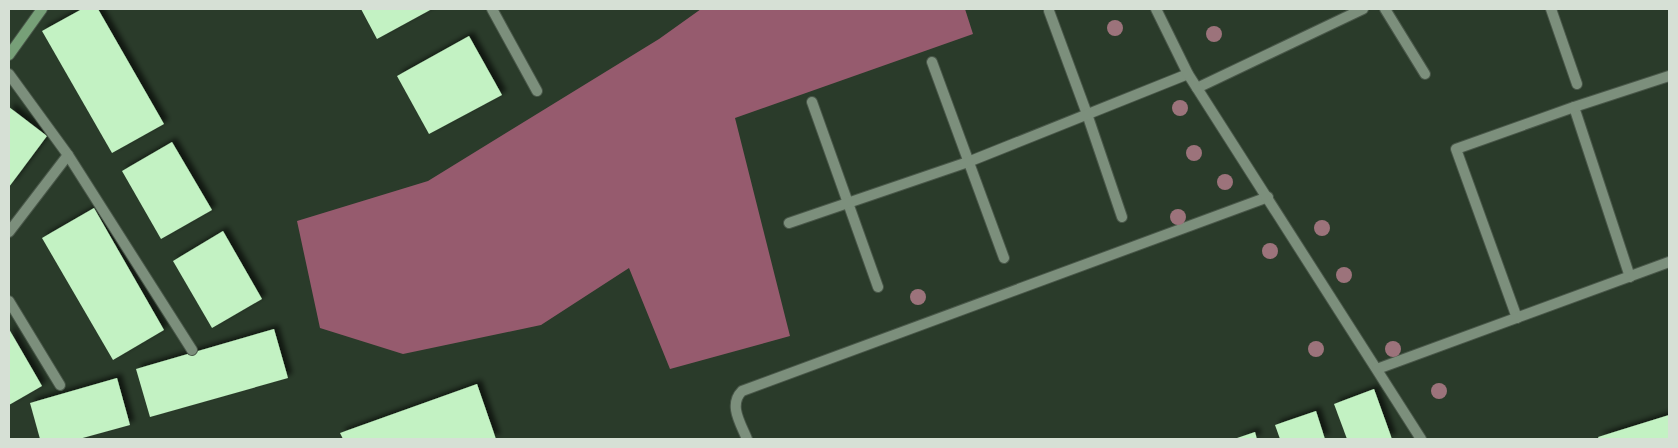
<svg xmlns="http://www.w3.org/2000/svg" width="1678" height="448" viewBox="0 0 1678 448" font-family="'DM Sans',sans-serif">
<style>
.forest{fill:#965b6e}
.building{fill:#c3f2c3;filter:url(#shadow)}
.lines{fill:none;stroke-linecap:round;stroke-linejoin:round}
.lane-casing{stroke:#495749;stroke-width:12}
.street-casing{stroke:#495749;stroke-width:12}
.secondary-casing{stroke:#495749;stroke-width:12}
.lane{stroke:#7c8f7c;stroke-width:10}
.street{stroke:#7c8f7c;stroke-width:10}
.secondary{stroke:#77a078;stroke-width:10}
.tree{fill:#9c737b}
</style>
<defs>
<filter id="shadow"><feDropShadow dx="4.5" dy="-4.5" stdDeviation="2.5" flood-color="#0009"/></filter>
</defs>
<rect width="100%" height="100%" fill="#2a3b2a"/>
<path class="forest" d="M701,9H965L973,34L735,118L790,336L670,369L629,268L541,325L403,354L320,328L297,221L428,181L659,39Z"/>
<g class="building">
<path d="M82,9H98L164,124L112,153L42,31Z"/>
<path d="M361,9H432L377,39Z"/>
<path d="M469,36L502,95L429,134L397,76Z"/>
<path d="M9,107L47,136L9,187Z"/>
<path d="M172,142L212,210L161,239L122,171Z"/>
<path d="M94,208L164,330L113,360L42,238Z"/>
<path d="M223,231L262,299L212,328L173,261Z"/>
<path d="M9,329L42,386L9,405Z"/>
<path d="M274,329L288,378L150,417L136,369Z"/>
<path d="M117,378L130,425L79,439H40L30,403Z"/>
<path d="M477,384L496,439H343L340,433Z"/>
<path d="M1374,389L1392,439H1347L1334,404Z"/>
<path d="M1316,411L1325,439H1280L1275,425Z"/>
<path d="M1669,415V439H1599L1598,437Z"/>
<path d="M1255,432L1257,439H1234Z"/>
</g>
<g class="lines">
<defs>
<g id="lane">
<path d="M1385,9L1425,74"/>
<path d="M1049,11L1087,114L1122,217"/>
<path d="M932,62L1004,258"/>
<path d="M1197,88L1363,9"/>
<path d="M812,102L878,287"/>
<path d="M789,223L968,162L1188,74"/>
<path d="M747,439C741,424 728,405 742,391L1268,197"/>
</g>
<g id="street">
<path d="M492,9L537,91"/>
<path d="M1156,9L1188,74L1421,439"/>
<path d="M1551,9L1577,84"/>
<path d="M9,74L68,155L192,350"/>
<path d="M1574,107L1630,277"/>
<path d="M9,232L68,155"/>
<path d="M9,301L60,385"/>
<path d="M1517,318L1456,149L1574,107L1669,76"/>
<path d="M1377,369L1669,262"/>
</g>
<path id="secondary" d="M9,55L42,9"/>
</defs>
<use href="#lane" class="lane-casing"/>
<use href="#street" class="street-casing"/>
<use href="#secondary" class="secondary-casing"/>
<use href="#lane" class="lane"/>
<use href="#street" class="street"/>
<use href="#secondary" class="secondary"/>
</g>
<g class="tree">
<circle cx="1115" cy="28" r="8"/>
<circle cx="1214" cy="34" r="8"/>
<circle cx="1180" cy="108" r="8"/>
<circle cx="1194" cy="153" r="8"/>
<circle cx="1225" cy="182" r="8"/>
<circle cx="1178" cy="217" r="8"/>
<circle cx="1322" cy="228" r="8"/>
<circle cx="1270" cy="251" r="8"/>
<circle cx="1344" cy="275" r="8"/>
<circle cx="918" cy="297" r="8"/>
<circle cx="1316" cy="349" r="8"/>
<circle cx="1393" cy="349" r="8"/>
<circle cx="1439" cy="391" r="8"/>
</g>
<rect width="1678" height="448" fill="none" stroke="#d6e0d5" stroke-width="20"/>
</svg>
